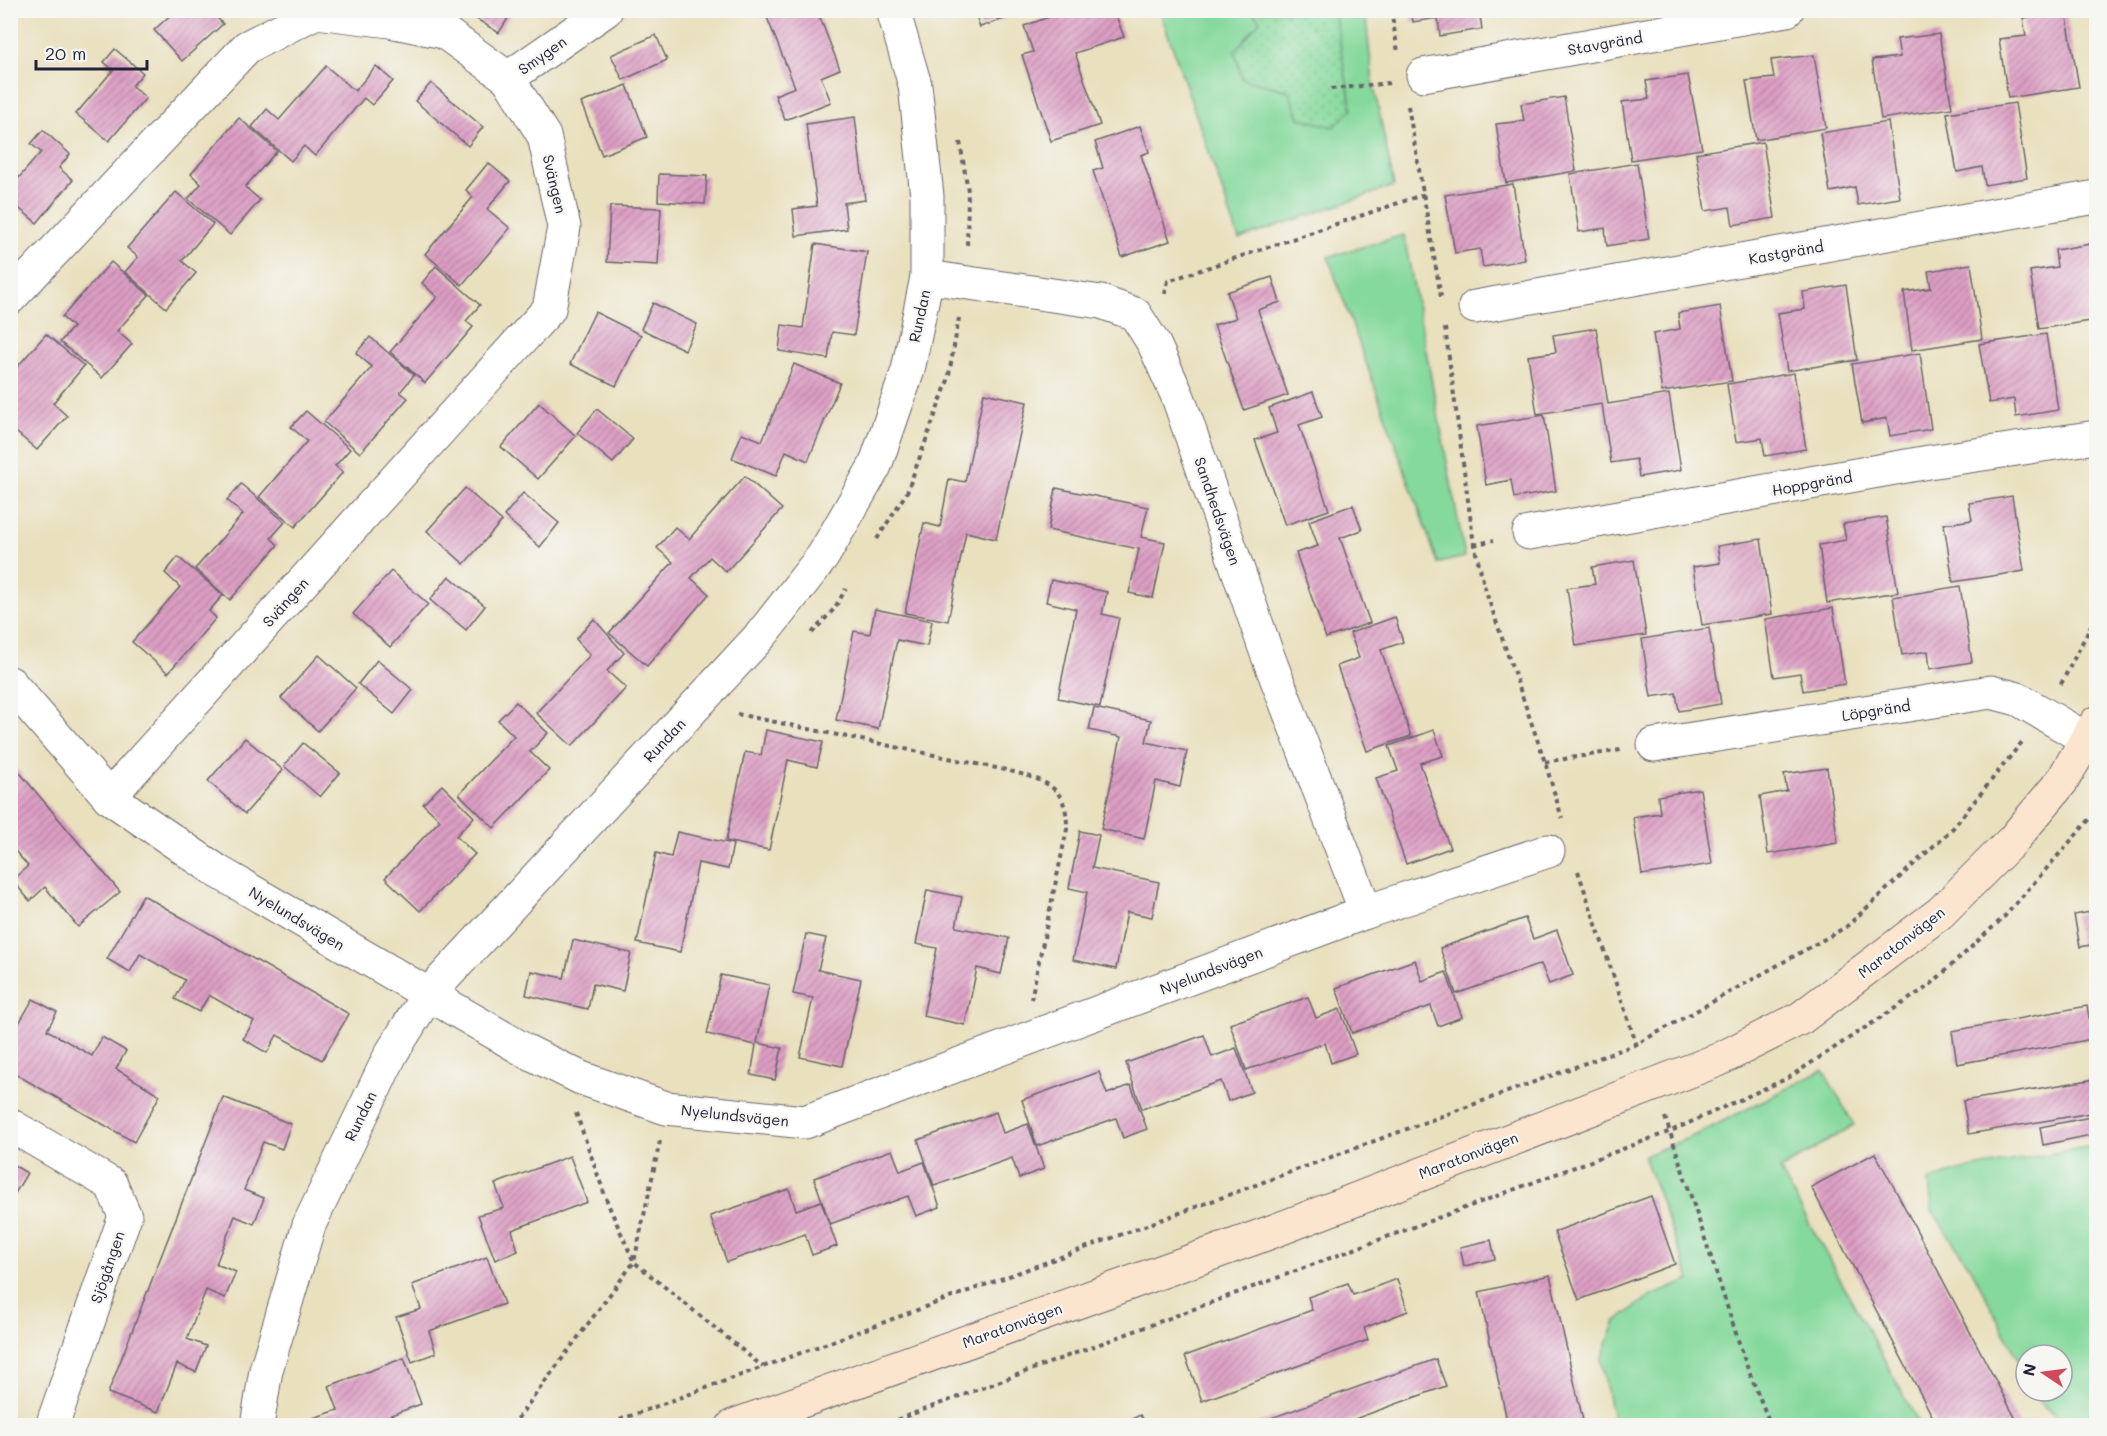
<svg xmlns="http://www.w3.org/2000/svg" width="2107" height="1436" viewBox="0 0 2107 1436" font-family="Mali,sans-serif">
<style>
.grass{fill:#85d99c;stroke:#547e6c;stroke-width:1.5}
.park{fill:url(#park-dots);stroke:#547e6c;stroke-width:1.5}
.building{fill:url(#building-hatch)}
.lines{fill:none;stroke-linecap:round;stroke-linejoin:round}
.street-casing{stroke:#686469;stroke-width:35}
.secondary-casing{stroke:#686469;stroke-width:35}
.path{stroke:#686469;stroke-width:4;stroke-dasharray:4.5 4.5;stroke-linecap:butt}
.street{stroke:#fff;stroke-width:33}
.secondary{stroke:#fbe5cf;stroke-width:33}
.labels{text-anchor:middle;dominant-baseline:central;stroke-width:4.5;stroke-linejoin:round;paint-order:stroke}
.street-label{font-size:15px;fill:#22223b;stroke:#f6f6f2}
</style>
<defs>
<pattern id="park-dots" width="8" height="8" patternUnits="userSpaceOnUse" patternTransform="scale(1.5)"><rect width="8" height="8" fill="#85d99c"/><path d="M2 2h.1M6 6h.1" fill="none" stroke="#73ba87" stroke-width="1.8" stroke-linecap="round"/></pattern>
<pattern id="building-hatch" width="6" height="6" patternUnits="userSpaceOnUse" patternTransform="scale(1.5)"><rect width="6" height="6" fill="#dd9fc4"/><path d="M-1 1l2-2M0 6l6-6M5 7l2-2" fill="none" stroke="#b381a0"/></pattern>
</defs>
<rect width="100%" height="100%" fill="#f6f6f2"/>
<filter id="ink" filterUnits="userSpaceOnUse"><feTurbulence type="fractalNoise" baseFrequency=".0167" numOctaves="2"/><feDisplacementMap in="SourceGraphic" scale="12" xChannelSelector="R" yChannelSelector="G"/><feConvolveMatrix kernelMatrix="1 2 1 2 8 2 1 2 1" color-interpolation-filters="sRGB"/></filter>
<filter id="wash" filterUnits="userSpaceOnUse"><feTurbulence type="fractalNoise" baseFrequency=".008" numOctaves="4" result="noise"/><feDisplacementMap in="SourceGraphic" scale="24" xChannelSelector="R" yChannelSelector="G"/><feGaussianBlur stdDeviation="1.35" result="paint"/><feColorMatrix in="noise" values="0 0 0 0 0 0 0 0 0 0 0 0 0 0 0 0 0 1.4 0 .05"/><feComposite in="paint" operator="in"/></filter>
<g filter="url(#wash)">
<rect width="100%" height="100%" fill="#e9e0be"/>
<g class="grass">
<path d="M1160,11H1365L1373,82L1394,186L1239,239Z"/>
<path d="M1404,235L1465,557L1438,563L1328,257Z"/>
<path d="M1823,1070L1854,1125L1780,1170L1920,1425H1614L1601,1360L1616,1321L1649,1297L1690,1280L1644,1156L1698,1134Z"/>
<path d="M2096,1145V1417C2063,1427 2051,1415 2031,1391H2062V1355H2026V1380L2020,1363L1973,1272L1932,1210L1929,1181L1958,1171Z"/>
</g>
<path class="park" d="M1252,11H1334L1352,110L1333,127L1299,118L1289,91L1242,79L1235,51L1260,21Z"/>
<g id="blocks">
<g class="building">
<path d="M176,10H210L223,24L182,61L154,30Z"/>
<path d="M462,10H513L499,33Z"/>
<path d="M764,10H817L840,69L821,77L831,102L785,120L775,95L795,87Z"/>
<path d="M974,10H1028V11L980,27Z"/>
<path d="M1068,10H1114L1124,37L1075,53L1100,125L1051,141L1022,55L1033,52L1024,26Z"/>
<path d="M1411,10H1479L1482,29L1440,36L1438,18L1413,22Z"/>
<path d="M2066,12L2079,87L2008,98L1999,39L2026,36L2023,18Z"/>
<path d="M1939,34L1952,108L1881,119L1872,60L1900,57L1897,39Z"/>
<path d="M656,35L667,60L623,80L611,55Z"/>
<path d="M115,49L143,73L132,86L146,98L109,141L76,114L113,70L104,62Z"/>
<path d="M1814,55L1826,128L1756,140L1746,81L1774,78L1771,60Z"/>
<path d="M326,66L355,91L376,66L393,81L372,105L364,98L315,156L304,146L291,161L252,127L267,109L279,120Z"/>
<path d="M1688,75L1702,149L1631,160L1622,102L1649,99L1646,81Z"/>
<path d="M431,83L483,127L468,146L415,101Z"/>
<path d="M627,85L647,137L602,155L581,103Z"/>
<path d="M1564,97L1576,171L1506,183L1496,124L1524,121L1521,104Z"/>
<path d="M2015,103L2027,178L1985,185L1982,167L1957,172L1947,113Z"/>
<path d="M855,117L865,200L844,203L847,229L796,236L793,209L817,206L806,124Z"/>
<path d="M239,118L277,151L245,187L260,200L230,235L188,199L201,184L191,174Z"/>
<path d="M1888,122L1900,198L1858,205L1855,187L1830,192L1820,133Z"/>
<path d="M1140,126L1149,152L1141,155L1170,241L1122,257L1093,171L1103,168L1095,142Z"/>
<path d="M43,130L70,154L59,168L73,180L37,223L10,201V188L41,152L31,144Z"/>
<path d="M1763,142L1775,218L1733,225L1730,207L1705,211L1696,153Z"/>
<path d="M488,163L510,181L487,209L510,228L462,285L425,254L473,197L466,190Z"/>
<path d="M1637,163L1649,239L1607,246L1605,228L1579,232L1570,174Z"/>
<path d="M659,174L707,176L705,204L658,201Z"/>
<path d="M1513,184L1525,260L1483,267L1480,249L1455,253L1445,195Z"/>
<path d="M176,192L213,224L182,261L196,273L166,308L125,272L138,257L127,248Z"/>
<path d="M610,206L661,208L658,265L607,262Z"/>
<path d="M2096,243V320L2039,329L2030,271L2057,267L2055,250Z"/>
<path d="M815,244L867,252L854,335L832,332L828,359L779,351L782,325L803,328Z"/>
<path d="M111,262L149,295L117,331L132,344L102,378L60,342L73,327L62,317Z"/>
<path d="M1971,264L1982,339L1912,350L1904,292L1931,288L1928,271Z"/>
<path d="M436,266L480,305L466,321L473,327L425,383L390,352L437,297L422,283Z"/>
<path d="M1272,277L1280,302L1258,310L1288,395L1244,410L1214,325L1236,318L1227,292Z"/>
<path d="M1846,285L1857,360L1787,371L1778,313L1805,309L1803,292Z"/>
<path d="M653,303L697,324L685,350L641,329Z"/>
<path d="M1720,306L1732,381L1662,392L1653,334L1680,329L1678,313Z"/>
<path d="M595,312L641,335L616,386L570,364Z"/>
<path d="M1596,328L1608,404L1669,394L1681,470L1639,477L1636,459L1611,463L1602,404L1537,414L1528,356L1556,352L1553,335Z"/>
<path d="M46,334L84,366L53,403L67,416L37,450L10,427V375Z"/>
<path d="M2046,334L2058,410L2016,417L2014,399L1989,403L1979,344Z"/>
<path d="M370,337L414,375L400,392L408,398L360,453L324,422L372,367L356,353Z"/>
<path d="M1920,353L1931,429L1890,436L1887,418L1862,423L1852,364Z"/>
<path d="M794,364L840,383L808,461L786,451L776,476L732,458L742,433L762,441Z"/>
<path d="M1794,373L1806,449L1765,456L1762,438L1736,442L1727,384Z"/>
<path d="M1313,392L1322,417L1299,425L1329,510L1285,525L1255,440L1277,433L1269,408Z"/>
<path d="M984,393L1027,402L996,539L966,532L948,621L905,613L924,523L940,527L949,479L965,482Z"/>
<path d="M539,403L576,436L538,479L501,447Z"/>
<path d="M597,409L633,439L613,463L577,433Z"/>
<path d="M306,411L350,449L335,466L343,472L295,527L259,497L307,441L291,427Z"/>
<path d="M1544,415L1556,491L1514,498L1511,480L1486,485L1477,426Z"/>
<path d="M745,476L782,509L726,572L710,557L691,578L709,594L647,666L609,633L673,562L657,548L675,527L689,539Z"/>
<path d="M241,484L285,522L271,538L278,545L230,600L195,569L243,514L227,500Z"/>
<path d="M465,488L502,521L464,564L427,531Z"/>
<path d="M1056,488L1148,507L1141,537L1165,542L1153,598L1129,593L1139,549L1048,530Z"/>
<path d="M523,493L559,523L540,547L504,516Z"/>
<path d="M2012,496L2024,571L1953,582L1944,524L1972,520L1969,503Z"/>
<path d="M1353,505L1362,530L1340,538L1370,623L1326,638L1296,553L1318,546L1309,521Z"/>
<path d="M1886,517L1898,592L1827,603L1819,545L1846,540L1843,524Z"/>
<path d="M1761,539L1772,614L1702,625L1693,567L1720,563L1717,546Z"/>
<path d="M178,557L223,595L209,611L216,618L168,673L132,642L180,587L165,573Z"/>
<path d="M1634,560L1646,635L1576,646L1567,588L1595,584L1592,567Z"/>
<path d="M391,571L428,604L390,647L353,614Z"/>
<path d="M449,576L485,606L466,630L430,600Z"/>
<path d="M1051,580L1107,592L1102,614L1119,618L1100,707L1058,698L1076,609L1046,602Z"/>
<path d="M1960,586L1972,662L1930,669L1928,651L1902,655L1893,597Z"/>
<path d="M1833,608L1845,684L1803,691L1800,673L1774,677L1765,619Z"/>
<path d="M875,609L932,621L927,646L897,640L878,729L836,720L854,631L870,634Z"/>
<path d="M1395,617L1403,642L1381,650L1411,736L1367,751L1337,666L1359,658L1350,633Z"/>
<path d="M594,619L624,653L607,671L626,688L572,746L536,713L590,655L576,639Z"/>
<path d="M1709,628L1721,704L1679,711L1676,693L1651,697L1642,639Z"/>
<path d="M319,655L356,688L318,731L281,698Z"/>
<path d="M377,660L413,690L394,714L358,684Z"/>
<path d="M516,702L548,733L530,752L549,770L494,828L459,794L514,736L498,720Z"/>
<path d="M1094,708L1151,720L1146,742L1187,751L1180,787L1156,781L1144,839L1101,829L1121,737L1089,730Z"/>
<path d="M766,730L823,742L817,767L788,760L769,850L726,841L745,752L761,755Z"/>
<path d="M1434,730L1443,756L1420,763L1450,848L1406,864L1376,778L1398,771L1389,746Z"/>
<path d="M245,738L283,770L245,814L208,781Z"/>
<path d="M303,743L340,773L320,797L284,766Z"/>
<path d="M10,761L120,892L78,927L45,887L30,901L12,880L28,866L10,845Z"/>
<path d="M1827,768L1838,843L1768,854L1760,796L1787,791L1784,774Z"/>
<path d="M442,785L474,817L456,836L475,854L420,911L385,878L440,820L423,804Z"/>
<path d="M1700,789L1712,864L1642,875L1633,817L1660,813L1658,796Z"/>
<path d="M1080,831L1099,835L1092,868L1159,882L1152,917L1127,912L1116,969L1073,960L1087,892L1069,888Z"/>
<path d="M677,832L733,844L728,869L698,863L680,952L637,943L656,853L671,857Z"/>
<path d="M927,890L962,897L956,927L1009,938L1001,974L977,968L965,1025L923,1016L937,948L916,944Z"/>
<path d="M143,895L349,1014L322,1060L277,1035L267,1053L243,1039L254,1021L209,995L199,1012L175,999L185,980L140,954L130,972L107,959Z"/>
<path d="M2096,911V944L2080,947L2074,915Z"/>
<path d="M1525,918L1533,939L1557,930L1573,975L1549,984L1541,964L1456,994L1440,948Z"/>
<path d="M806,934L826,938L818,970L861,979L842,1066L800,1057L813,998L793,994Z"/>
<path d="M573,940L631,953L623,991L593,984L588,1009L526,995L531,971L564,978Z"/>
<path d="M1415,960L1422,981L1446,972L1462,1017L1438,1026L1431,1006L1352,1033L1336,988Z"/>
<path d="M721,975L769,985L757,1043L782,1048L775,1080L751,1075L756,1045L707,1034Z"/>
<path d="M1308,997L1316,1018L1340,1009L1356,1054L1331,1063L1325,1043L1246,1070L1230,1024Z"/>
<path d="M33,999L57,1012L47,1030L92,1056L102,1037L126,1051L116,1069L160,1095L134,1142L10,1071V1039Z"/>
<path d="M2087,1006L2093,1039L1957,1064L1952,1031Z"/>
<path d="M1204,1035L1212,1057L1236,1048L1252,1092L1228,1101L1221,1081L1142,1109L1126,1063Z"/>
<path d="M1099,1072L1107,1094L1131,1085L1147,1129L1123,1138L1116,1118L1037,1146L1022,1100Z"/>
<path d="M2096,1079V1112L1969,1134L1963,1101Z"/>
<path d="M223,1097L291,1124L282,1149L263,1142L244,1190L264,1198L254,1224L235,1216L216,1264L236,1272L225,1298L206,1290L187,1339L206,1346L196,1372L177,1364L158,1412L108,1393Z"/>
<path d="M996,1112L1003,1133L1028,1124L1044,1169L1019,1178L1012,1158L934,1186L918,1140Z"/>
<path d="M2096,1116V1134L2043,1145L2040,1127Z"/>
<path d="M892,1150L900,1171L924,1162L940,1207L916,1216L908,1196L830,1224L814,1178Z"/>
<path d="M1875,1153L1896,1191L2019,1425H1937L1811,1187Z"/>
<path d="M570,1156L587,1202L512,1230L518,1251L495,1260L478,1215L504,1208L495,1184Z"/>
<path d="M10,1163L27,1173L10,1202Z"/>
<path d="M789,1189L796,1210L821,1201L837,1246L812,1255L805,1234L727,1262L710,1216Z"/>
<path d="M1651,1196L1675,1264L1579,1300L1554,1232Z"/>
<path d="M1491,1240L1495,1259L1464,1266L1460,1247Z"/>
<path d="M487,1257L504,1304L429,1331L436,1353L412,1362L396,1317L421,1309L412,1285Z"/>
<path d="M1550,1275L1584,1425H1508L1479,1292Z"/>
<path d="M1397,1279L1408,1311L1364,1328L1368,1340L1202,1401L1185,1356L1312,1310L1308,1297L1348,1283L1353,1295Z"/>
<path d="M404,1358L421,1404L364,1425H315L313,1418L338,1410L329,1386Z"/>
<path d="M1436,1359L1446,1386L1338,1425H1252Z"/>
<path d="M1140,1415L1146,1425H1120Z"/>
</g>
</g>
</g>
<g filter="url(#ink)">
<use href="#blocks" fill-opacity="0" stroke="#686469" stroke-width="1.5"/>
<g class="lines">
<defs>
<g id="street">
<path d="M1423,75L1787,10"/>
<path d="M508,78L606,10"/>
<path d="M927,277L1101,302L1135,314L1154,344L1178,397L1266,651L1366,912"/>
<path d="M10,298L247,47L316,12L390,21L444,32L508,78L544,136L564,227L549,309L109,797"/>
<path d="M1475,307L2096,197"/>
<path d="M1529,533L1929,462L2096,437"/>
<path d="M10,683L109,797L217,871L526,1051L581,1078L666,1108L805,1122L1366,912L1548,851"/>
<path d="M1654,745L1991,692L2018,699L2088,740"/>
<path d="M10,1125L111,1184L125,1216L52,1426"/>
<path d="M257,1426L266,1370L309,1225L391,1054L427,996L762,634L823,556L875,466L908,370L927,277V196L915,85L893,10"/>
</g>
<path id="secondary" d="M733,1426L1266,1234L1718,1060L1801,1018L1940,913L2013,840L2062,781L2096,723"/>
</defs>
<use href="#street" class="street-casing"/>
<use href="#secondary" class="secondary-casing"/>
<g class="path">
<path d="M1391,10L1398,52"/>
<path d="M1331,89L1390,83"/>
<path d="M1408,106L1441,297"/>
<path d="M960,142L968,191L967,248"/>
<path d="M1165,294L1168,281L1425,194"/>
<path d="M1445,328L1474,545L1486,592L1545,762L1562,818"/>
<path d="M877,539L907,492L948,380L959,318"/>
<path d="M1474,545L1494,540"/>
<path d="M812,633L834,609L846,589"/>
<path d="M2061,684L2096,616"/>
<path d="M737,714L1006,770C1044,780 1068,785 1067,829L1031,999"/>
<path d="M1545,762L1621,750"/>
<path d="M1578,871L1637,1046"/>
<path d="M576,1113L608,1204L634,1262L763,1367"/>
<path d="M1665,1117L1746,1364L1771,1426"/>
<path d="M512,1426L634,1262L660,1141"/>
<path d="M603,1426L1637,1044L1846,927L1953,828L2022,742"/>
<path d="M880,1426L1671,1131L1788,1078L1929,986L2005,916L2096,812"/>
</g>
<use href="#street" class="street"/>
<use href="#secondary" class="secondary"/>
</g>
</g>
<g class="labels">
<g class="street-label">
<text transform="translate(1605 43) rotate(-10)">Stavgränd</text>
<text transform="translate(542 55) rotate(-35)">Smygen</text>
<text transform="translate(555 184) rotate(77)">Svängen</text>
<text transform="translate(1786 252) rotate(-10)">Kastgränd</text>
<text transform="translate(919 316) rotate(-78)">Rundan</text>
<text transform="translate(1812 483) rotate(-10)">Hoppgränd</text>
<text transform="translate(1218 511) rotate(71)">Sandhedsvägen</text>
<text transform="translate(285 602) rotate(-48)">Svängen</text>
<text transform="translate(1876 710) rotate(-9)">Löpgränd</text>
<text transform="translate(664 740) rotate(-47)">Rundan</text>
<text transform="translate(297 918) rotate(31)">Nyelundsvägen</text>
<text transform="translate(1901 942) rotate(-38)">Maratonvägen</text>
<text transform="translate(1211 970) rotate(-21)">Nyelundsvägen</text>
<text transform="translate(735 1115) rotate(6)">Nyelundsvägen</text>
<text transform="translate(360 1116) rotate(-64)">Rundan</text>
<text transform="translate(1468 1155) rotate(-21)">Maratonvägen</text>
<text transform="translate(107 1267) rotate(-71)">Sjögången</text>
<text transform="translate(1012 1325) rotate(-20)">Maratonvägen</text>
</g>
</g>
<rect width="2107" height="1436" fill="none" stroke="#f6f6f2" stroke-width="36"/>
<g transform="translate(2044 1373) rotate(283)"><circle r="28" fill="#f6f6f2" stroke="#a1a1a9" stroke-width="1.5"/>
<path d="M0-4.5L10 22L0 15L-10 22Z" fill="#d1495b"/>
<text y="-9" font-size="16" font-weight="bold" text-anchor="middle" fill="#22223b">N</text>
</g>
<path d="M36 60v9h111v-9" fill="none" stroke="#22223b" stroke-width="3"/>
<text x="45" y="60" font-size="18" fill="#22223b" stroke="#f6f6f2" stroke-width="4.5" paint-order="stroke">20 m</text>
</svg>
